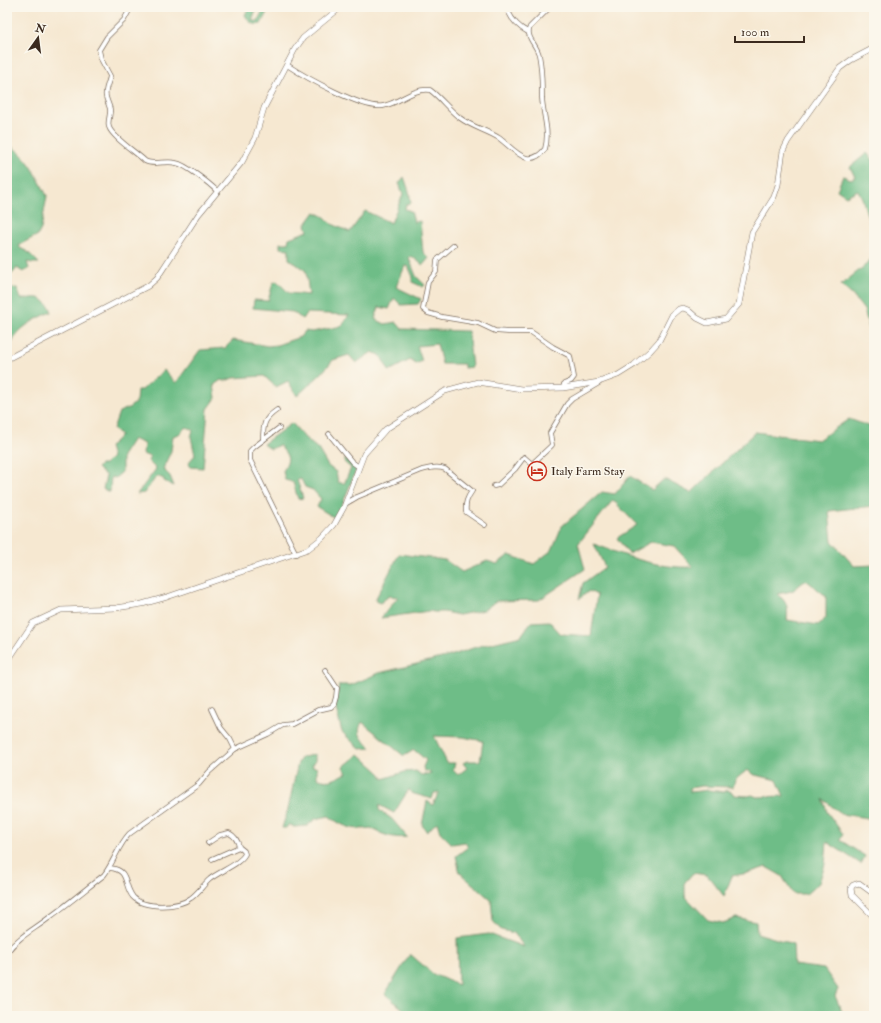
<svg xmlns="http://www.w3.org/2000/svg" width="881" height="1023" viewBox="0 0 881 1023" font-family="'IM FELL Double Pica',serif">
<style>
.forest{fill:#6ebd87;stroke:#547452;fill-rule:evenodd}
.lines{fill:none;stroke-linecap:round;stroke-linejoin:round}
.minor-casing{stroke:#7c6c5d;stroke-width:5.5}
.tertiary-casing{stroke:#7c6c5d;stroke-width:6}
.minor{stroke:#fff;stroke-width:4}
.tertiary{stroke:#fff;stroke-width:5}
.labels{text-anchor:middle;dominant-baseline:central;stroke-width:3;stroke-linejoin:round;paint-order:stroke}
.poi-label{font-size:12px;fill:#3b2a1e;stroke:#fbf7ec;text-anchor:start}
</style>
<rect width="100%" height="100%" fill="#fbf7ec"/>
<filter id="ink" filterUnits="userSpaceOnUse"><feTurbulence type="fractalNoise" baseFrequency=".025" numOctaves="2"/><feDisplacementMap in="SourceGraphic" scale="8" xChannelSelector="R" yChannelSelector="G"/><feConvolveMatrix kernelMatrix="1 2 1 2 8 2 1 2 1" color-interpolation-filters="sRGB"/></filter>
<filter id="wash" filterUnits="userSpaceOnUse"><feTurbulence type="fractalNoise" baseFrequency=".012" numOctaves="4" result="noise"/><feDisplacementMap in="SourceGraphic" scale="16" xChannelSelector="R" yChannelSelector="G"/><feGaussianBlur stdDeviation="0.9" result="paint"/><feColorMatrix in="noise" values="0 0 0 0 0 0 0 0 0 0 0 0 0 0 0 0 0 1.4 0 .05"/><feComposite in="paint" operator="in"/></filter>
<g filter="url(#wash)">
<rect width="100%" height="100%" fill="#f6e8d1"/>
<g class="forest">
<path d="M249,7H257L252,20L257,22L265,7L269,8L261,24C253,26 249,22 245,15Z"/>
<path d="M7,145C28,153 38,178 47,196L41,229L38,235L19,245L20,248L28,252L39,263H32L27,262L29,269L23,272L17,268L13,273L8,276L7,275Z"/>
<path d="M867,153L874,161V238L862,198L858,190L846,196L837,190L843,176L851,179L855,177L850,167Z"/>
<path d="M404,177L409,191L411,203L406,204L405,209L411,211L414,222L420,221L423,252L429,258L423,265L411,256L409,258L416,276L425,285L423,287L412,282L413,277L408,266H405L396,287L421,299L418,304L401,305L394,298L389,309L379,307L375,319L385,324L396,322L402,329L468,331L472,367L464,368V364H442L437,344L417,346L422,361L416,364L410,360L389,371L380,355L372,352L356,363L349,355L333,360L321,374L297,396L288,381L276,387L264,376L233,378L225,381L221,380L214,385L216,398L208,409L203,468L190,467L189,462L195,455L191,437L193,430L186,427L179,434L173,436L171,451L163,469L170,476L174,486L164,481V479L157,476L144,493L137,494L156,469L148,461L150,457L143,454L144,444L133,439L122,456V472L115,478L111,477L110,492L103,489L106,476L97,468L100,465H104L112,457L109,447L121,435L113,429L119,412L129,408L136,402L137,390H142L164,370L176,383L200,350L225,348L233,340L268,346L277,345L300,337L305,331L312,332L342,326L349,315L308,313L302,319L293,312L253,308L254,300L268,301L273,283L277,281L289,293L309,295L306,271L289,259V249L280,248V243H288L289,238L308,231L306,224L315,212L325,217L332,224L350,232L365,211L391,223L403,194L399,183Z"/>
<path d="M874,255V345L864,310L853,296L841,285L867,264Z"/>
<path d="M17,288L21,299C37,298 40,294 51,309V312C36,319 18,327 12,343L7,344V289Z"/>
<path d="M849,419L874,428V506L829,511L832,541L854,566L874,565V819L841,814L823,799L827,812L843,834L840,840L865,856L861,864L827,842L825,864L819,883L806,894H793L782,876L766,867L748,873L732,876L724,896L707,875L693,873L685,882V896L708,920L723,923L736,918L756,922L757,933L793,944L794,965L824,969L838,989L835,996L844,1016H408L409,1014L385,994L410,954L433,974L458,985L457,938L489,934L524,947L514,933L501,930L493,921L491,900L460,873L456,856L468,847L465,842L452,844L440,832L437,822L427,832L422,825L427,801L433,805L439,792L434,793L432,799L411,793L409,789L394,813L379,805V810L392,819L407,837C395,839 382,835 371,828C354,831 343,827 329,816L315,819L307,826L294,827L289,824L286,828H282L288,809L298,763L301,758L315,754V761L312,766L317,768V778C329,784 336,778 347,773L343,767L359,754L381,774L383,779L404,772L416,771L421,775L431,774L430,772L424,771L423,767L426,760L414,750L404,756L362,722C355,735 363,739 371,748L360,749L342,732L335,705L339,685H351L379,673L450,656L476,647L521,636L531,622L549,621L561,634L591,636L597,595L589,591L579,599L583,583L605,567L594,544C626,556 659,569 693,567L674,546L651,542L629,554L617,538L637,525L613,500L578,544L585,569L539,600L496,601L484,610L459,615L444,612H434L429,611L381,618L398,597L389,596L380,603L375,600L399,554L445,560L462,572L487,561L497,564L509,555L534,564L552,550L562,526L602,492L615,494L630,476L652,490L664,479L691,493L755,432L818,440ZM806,580L826,596V618L818,625L787,620C788,606 788,603 777,594L792,591ZM434,736L463,737L483,741L480,761H467L463,763L467,768L458,775L453,770L455,763H447ZM747,770L755,775L777,780L784,796L757,797L752,795L749,796L734,795L732,792L727,790L724,792L709,790L690,792V788L702,786L733,787L735,780Z"/>
<path d="M292,423L305,438L318,449L328,466L336,472L338,482L344,484L351,468L344,462L345,459L357,468L342,505L335,518L317,507L321,499L313,490L305,487L301,479L297,480L303,498L298,499L293,482L285,480L283,471C291,458 288,456 279,445L271,449L263,444Z"/>
</g>
</g>
<g filter="url(#ink)">
<g class="lines">
<defs>
<g id="minor">
<path d="M131,7L124,20L107,37L99,50L101,59L110,76C109,83 104,90 106,97C107,101 109,105 110,109C111,115 107,121 109,127C112,137 137,153 145,161C154,166 166,160 176,163C185,164 210,184 217,191"/>
<path d="M509,7L508,11C512,20 520,28 528,32"/>
<path d="M287,65C305,77 364,110 383,106C400,103 412,88 430,90C441,98 449,110 460,118C472,127 486,130 499,138C513,148 528,171 545,149C550,132 543,115 542,98C542,83 542,69 539,55C537,45 525,37 530,27L550,7"/>
<path d="M454,245L437,260L436,272L428,282L423,309L428,313L442,317L478,323L495,331L508,332H531L553,347L570,356L574,377L571,381L564,384L563,388"/>
<path d="M279,428L254,447L250,451V460L296,554"/>
<path d="M329,434L352,462L359,467"/>
<path d="M263,440C263,424 264,419 277,410"/>
<path d="M532,464L537,471"/>
<path d="M494,486L498,485L515,469L524,457L532,464C538,458 545,452 552,445L550,433L567,404L572,399L599,383"/>
<path d="M345,504L357,497L422,470C430,468 438,466 445,469L472,491C467,498 465,503 466,512L485,525"/>
<path d="M212,709L221,728L230,739L235,749"/>
<path d="M212,859L239,847"/>
<path d="M110,868C130,870 123,885 133,897C144,909 178,908 191,898C198,893 203,885 210,879C220,871 239,865 245,854L244,851L239,847C238,841 235,836 229,833L220,835L208,843"/>
<path d="M7,952C18,937 35,929 50,917C68,904 86,889 104,875C114,862 118,846 129,834L199,784L209,772L235,749L268,734L283,725L292,724L318,710L331,707L334,704L336,697L337,688L325,670"/>
</g>
<g id="tertiary">
<path d="M7,359L148,286L157,278L198,215L242,162L255,138L264,108L295,49L303,38L341,7"/>
<path d="M7,664L11,656L33,623L61,610L116,608L142,604L167,597L308,549L322,538L334,525L344,507L364,454L386,429L445,391L478,382L521,389L563,388L599,382L618,375L634,365L650,351L659,341L672,315L679,309L683,308L688,310L697,318L707,323L726,319L739,304L752,232L774,197L778,185L783,151L788,141L840,68L851,60L874,48"/>
<path d="M874,894L859,883L853,885L851,888L852,895L874,917"/>
</g>
</defs>
<use href="#minor" class="minor-casing"/>
<use href="#tertiary" class="tertiary-casing"/>
<use href="#minor" class="minor"/>
<use href="#tertiary" class="tertiary"/>
</g>
</g>
<defs>
<symbol id="hotel-ring" viewBox="-11 -11 22 22"><circle r="9.5" fill="#fbf7ec" stroke="#c8321e" stroke-width="1.5"/><path d="M-6-4.5h1.5V1H6V5H4.5V3h-9V5H-6ZM-4 0a1.8 1.8 0 1 1 3.6 0ZM.5 0V-2.5h3Q6-2.5 6 0Z" fill="#c8321e"/></symbol>
</defs>
<g fill-rule="evenodd">
<use href="#hotel-ring" x="526" y="460" width="22" height="22"/>
</g>
<g class="labels">
<g class="poi-label">
<text x="551" y="471">Italy Farm Stay</text>
</g>
</g>
<rect width="881" height="1023" fill="none" stroke="#fbf7ec" stroke-width="24"/>
<g transform="translate(38 38) rotate(14)" stroke="#fbf7ec" stroke-width="3" paint-order="stroke">
<path d="M0-3L7 15L0 10L-7 15Z" fill="#3b2a1e"/>
<text y="-6" font-size="11" font-weight="bold" text-anchor="middle" fill="#3b2a1e">N</text>
</g>
<path d="M735 36v6h69v-6" fill="none" stroke="#3b2a1e" stroke-width="2"/>
<text x="741" y="36" font-size="12" fill="#3b2a1e" stroke="#fbf7ec" stroke-width="3" paint-order="stroke">100 m</text>
</svg>
